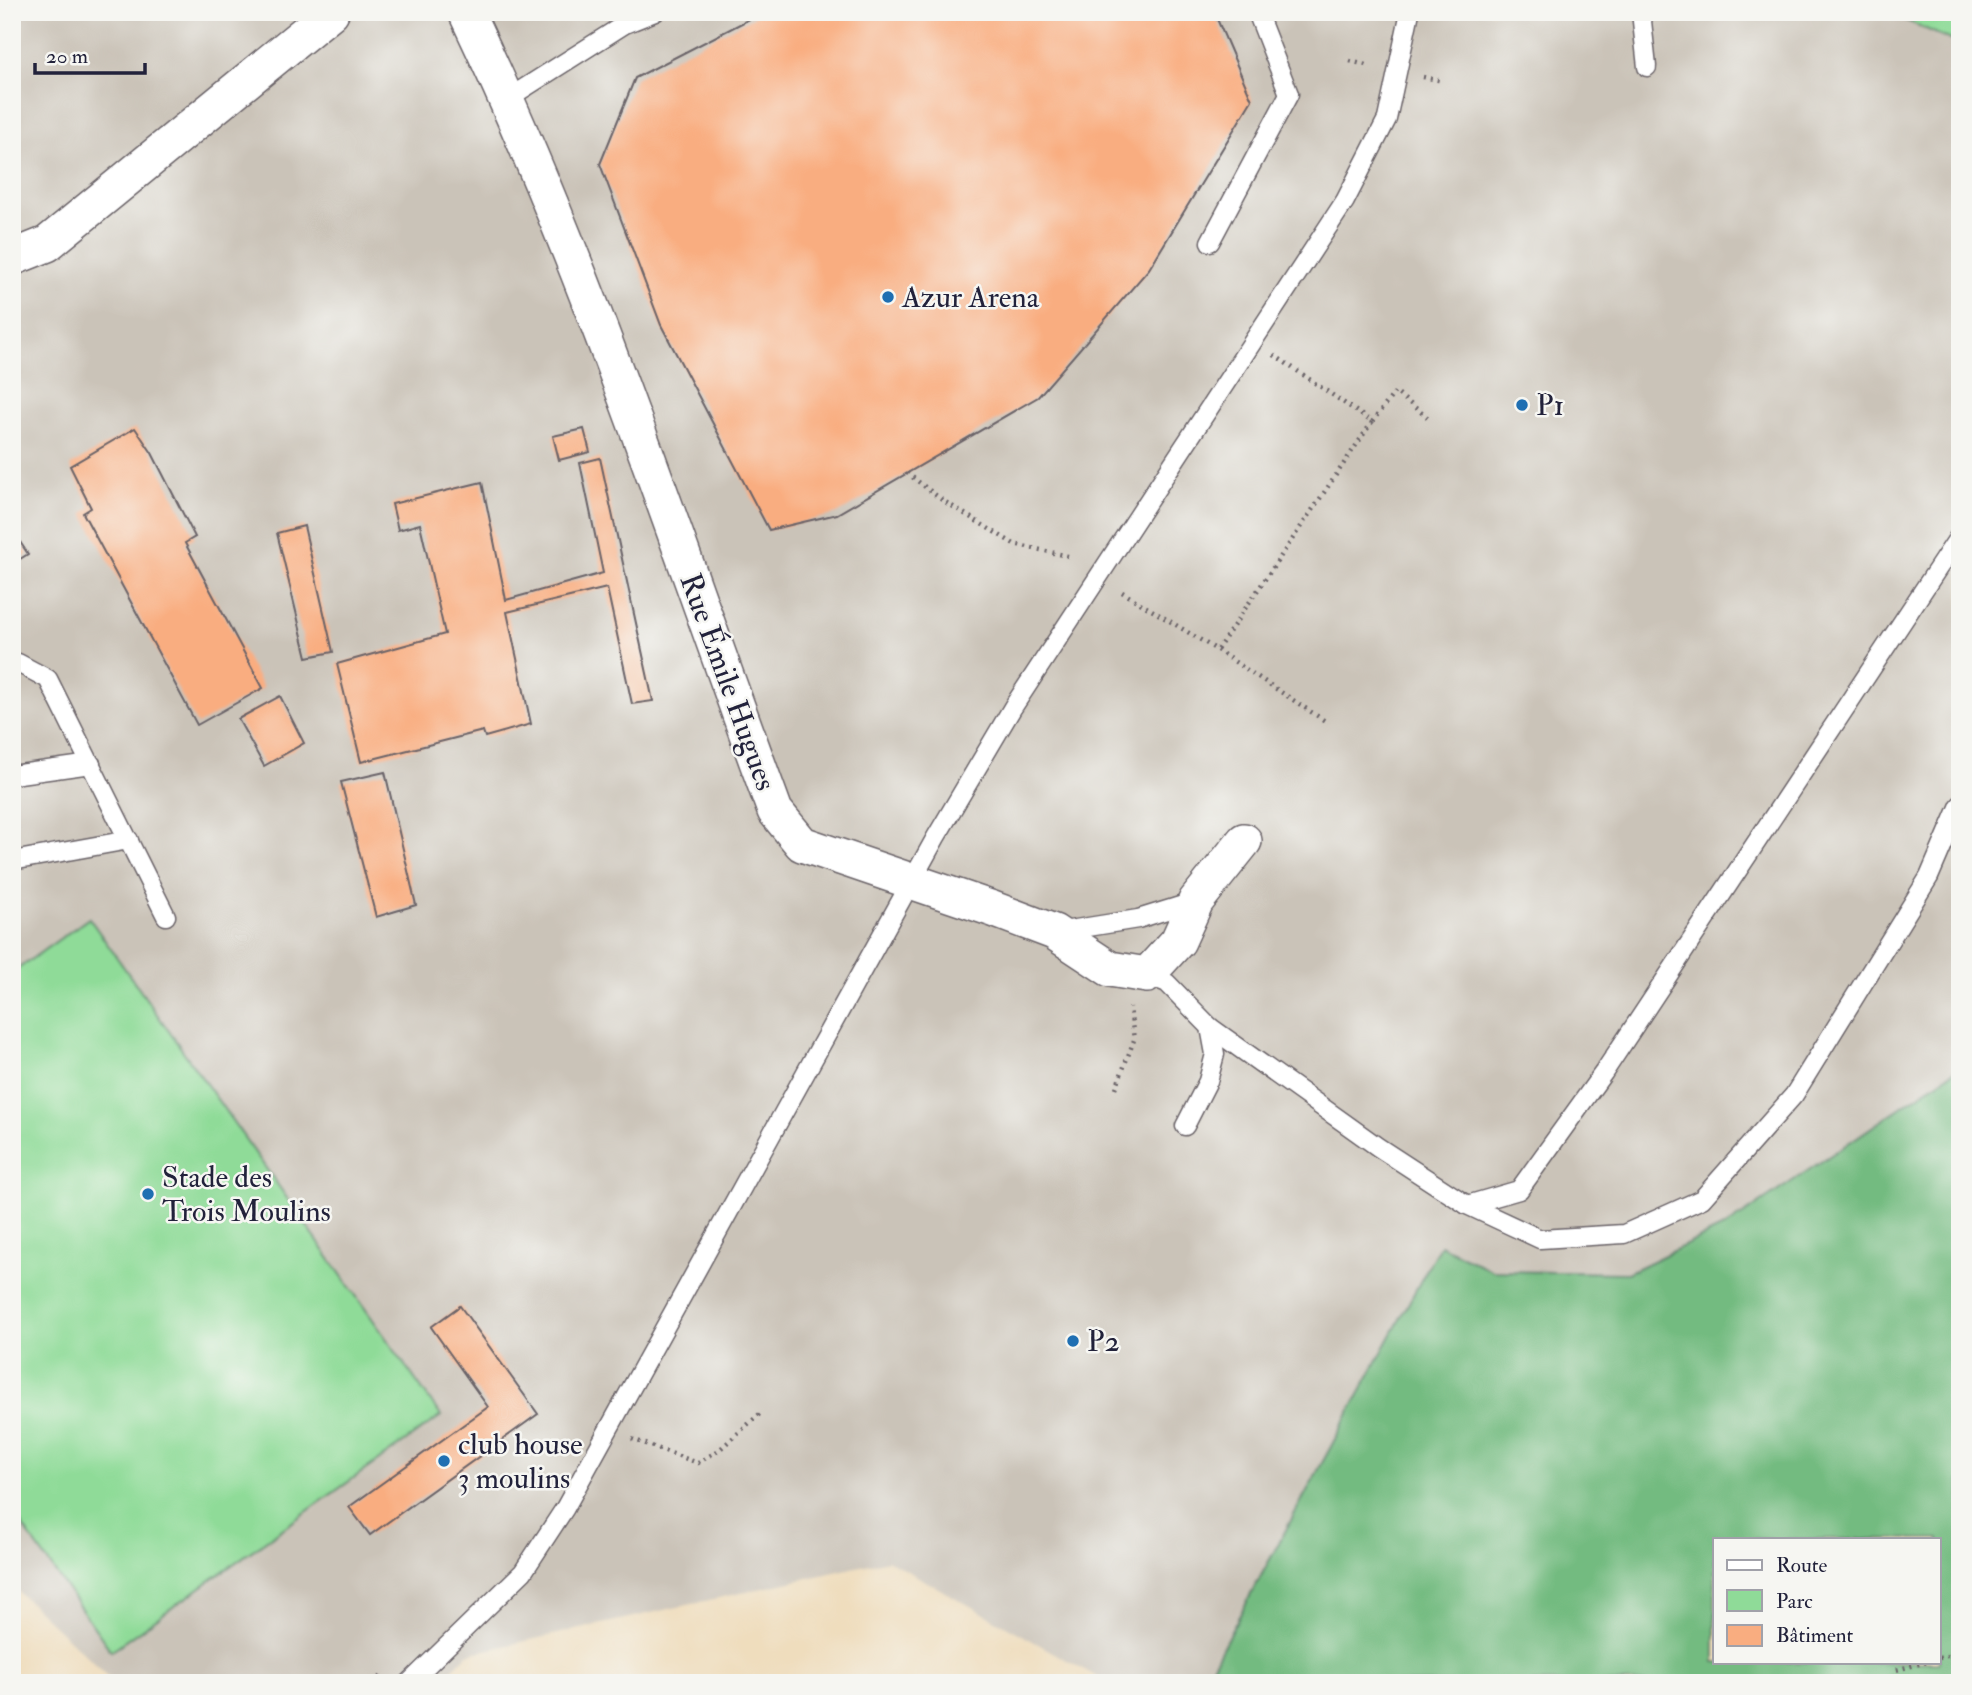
<svg xmlns="http://www.w3.org/2000/svg" width="1972" height="1695" viewBox="0 0 1972 1695" font-family="'IM FELL Double Pica',serif">
<style>
.industrial{fill:#cac3b8}
.green{fill:#8fdb98;stroke:#587e6a;stroke-width:2}
.forest{fill:#73bb80;stroke:#4a6e5e;stroke-width:2;fill-rule:evenodd}
.building{fill:#f9ad80}
.lines{fill:none;stroke-linecap:round;stroke-linejoin:round}
.service-casing{stroke:#6a6368;stroke-width:21}
.minor-casing{stroke:#6a6368;stroke-width:38}
.path{stroke:#6a6368;stroke-width:4.5;stroke-dasharray:2 5;stroke-linecap:butt}
.service{stroke:#fff;stroke-width:18}
.minor{stroke:#fff;stroke-width:35}
.poi-dot{fill:#1f6fb2;stroke:#f6f6f2;stroke-width:2.5}
.labels{text-anchor:middle;dominant-baseline:central;stroke-width:5;stroke-linejoin:round;paint-order:stroke}
.poi-label{font-size:30px;fill:#22223b;stroke:#f6f6f2;text-anchor:start}
.street-label{font-size:30px;fill:#22223b;stroke:#f6f6f2}
</style>
<rect width="100%" height="100%" fill="#f6f6f2"/>
<filter id="ink" filterUnits="userSpaceOnUse"><feTurbulence type="fractalNoise" baseFrequency=".0143" numOctaves="2"/><feDisplacementMap in="SourceGraphic" scale="14" xChannelSelector="R" yChannelSelector="G"/><feConvolveMatrix kernelMatrix="1 2 1 2 8 2 1 2 1" color-interpolation-filters="sRGB"/></filter>
<filter id="wash" filterUnits="userSpaceOnUse"><feTurbulence type="fractalNoise" baseFrequency=".00686" numOctaves="4" result="noise"/><feDisplacementMap in="SourceGraphic" scale="28" xChannelSelector="R" yChannelSelector="G"/><feGaussianBlur stdDeviation="1.57" result="paint"/><feColorMatrix in="noise" values="0 0 0 0 0 0 0 0 0 0 0 0 0 0 0 0 0 1.4 0 .05"/><feComposite in="paint" operator="in"/></filter>
<g filter="url(#wash)">
<rect width="100%" height="100%" fill="#efddbd"/>
<path class="industrial" d="M12,12H1960V1067L1728,1225L1627,1273L1493,1271L1440,1246L1203,1683H1108L888,1560L468,1654L438,1683H115L12,1586Z"/>
<g class="green">
<path d="M1887,12H1960V44Z"/>
<path d="M89,918L441,1416L111,1651L12,1511V973Z"/>
</g>
<path class="forest" d="M1960,1067V1683H1203L1440,1245L1493,1271L1627,1273L1728,1225ZM1715,1539H1939V1662H1715Z"/>
<g id="blocks">
<g class="building">
<path d="M763,12H1214L1252,100L1149,269L1038,397L837,514L769,530L661,325L600,164L635,78Z"/>
<path d="M135,428L152,453L195,537L185,543L263,688L197,725L83,513L91,508L70,466Z"/>
<path d="M584,429L590,452L559,460L553,436Z"/>
<path d="M600,458L653,701L632,704L607,588L507,612L531,724L485,737L483,731L361,762L337,664L445,634L420,524L398,530L392,504L482,482L506,600L603,573L580,463Z"/>
<path d="M304,526L333,652L307,657L277,533Z"/>
<path d="M12,530L28,554L12,564Z"/>
<path d="M280,696L304,743L264,766L238,719Z"/>
<path d="M385,772L416,905L376,917L341,782Z"/>
<path d="M460,1306L538,1414L370,1535L349,1507L488,1407L431,1327Z"/>
</g>
</g>
</g>
<g filter="url(#ink)">
<use href="#blocks" fill-opacity="0" stroke="#6a6368" stroke-width="2"/>
<g class="lines">
<defs>
<g id="service">
<path d="M1641,12L1647,67"/>
<path d="M507,99L625,24L655,12"/>
<path d="M1210,242L1289,94L1257,12"/>
<path d="M1960,535L1604,1072L1519,1190L1467,1205L1540,1239L1624,1234L1702,1199L1794,1095L1929,877L1960,805"/>
<path d="M12,665L18,663L48,679L166,916"/>
<path d="M12,775L91,764"/>
<path d="M12,861L129,840"/>
<path d="M1057,932L1138,919L1196,901"/>
<path d="M1147,975L1167,983L1210,1027L1215,1054L1208,1081L1185,1126"/>
<path d="M1210,1027L1378,1147L1467,1205"/>
<path d="M409,1683L523,1572L565,1508L936,837L1013,707L1345,201L1387,119L1410,12"/>
</g>
<g id="minor">
<path d="M466,12C589,270 676,543 775,811L802,844L993,909L1054,932L1110,969L1147,975L1178,941L1196,901L1244,841"/>
<path d="M12,258L47,244L331,12"/>
</g>
</defs>
<use href="#service" class="service-casing"/>
<use href="#minor" class="minor-casing"/>
<g class="path">
<path d="M1350,61L1370,66"/>
<path d="M1423,77L1443,81"/>
<path d="M1274,355L1372,422L1395,392L1431,420"/>
<path d="M907,473L942,500L1014,544L1068,556"/>
<path d="M1122,592L1217,650L1372,422"/>
<path d="M1217,650L1325,721"/>
<path d="M1116,1088L1134,1040L1130,1007"/>
<path d="M632,1439L698,1463L719,1450L763,1411"/>
<path d="M1939,1658L1960,1653"/>
<path d="M375,1683L383,1674"/>
<path d="M1894,1683L1896,1670L1927,1662"/>
</g>
<use href="#service" class="service"/>
<use href="#minor" class="minor"/>
</g>
</g>
<g class="poi-dot">
<circle cx="888" cy="297" r="7"/>
<circle cx="1522" cy="405" r="7"/>
<circle cx="148" cy="1194" r="7"/>
<circle cx="1073" cy="1341" r="7"/>
<circle cx="444" cy="1461" r="7"/>
</g>
<g class="labels">
<g class="poi-label">
<text x="902" y="297">Azur Arena</text>
<text x="1536" y="405">P1</text>
<text x="162" y="1177">Stade des<tspan x="162" dy="34">Trois Moulins</tspan></text>
<text x="1087" y="1341">P2</text>
<text x="458" y="1444">club house<tspan x="458" dy="34">3 moulins</tspan></text>
</g>
<g class="street-label">
<text transform="translate(728 682) rotate(70)">Rue Émile Hugues</text>
</g>
</g>
<rect width="1972" height="1695" fill="none" stroke="#f6f6f2" stroke-width="42"/>
<rect x="1713" y="1538" width="228" height="126" fill="#f6f6f2" stroke="#a1a1a9" stroke-width="2"/>
<rect x="1727" y="1560" width="35" height="10" fill="#ffffff" stroke="#a1a1a9" stroke-width="2"/>
<text x="1776" y="1572" font-size="21" fill="#22223b">Route</text>
<rect x="1727" y="1590" width="35" height="21" fill="#8fdb98" stroke="#a1a1a9" stroke-width="2"/>
<text x="1776" y="1608" font-size="21" fill="#22223b">Parc</text>
<rect x="1727" y="1625" width="35" height="21" fill="#f9ad80" stroke="#a1a1a9" stroke-width="2"/>
<text x="1776" y="1642" font-size="21" fill="#22223b">Bâtiment</text>
<path d="M35 63v10h110v-10" fill="none" stroke="#22223b" stroke-width="3.5"/>
<text x="46" y="63" font-size="21" fill="#22223b" stroke="#f6f6f2" stroke-width="5" paint-order="stroke">20 m</text>
</svg>
